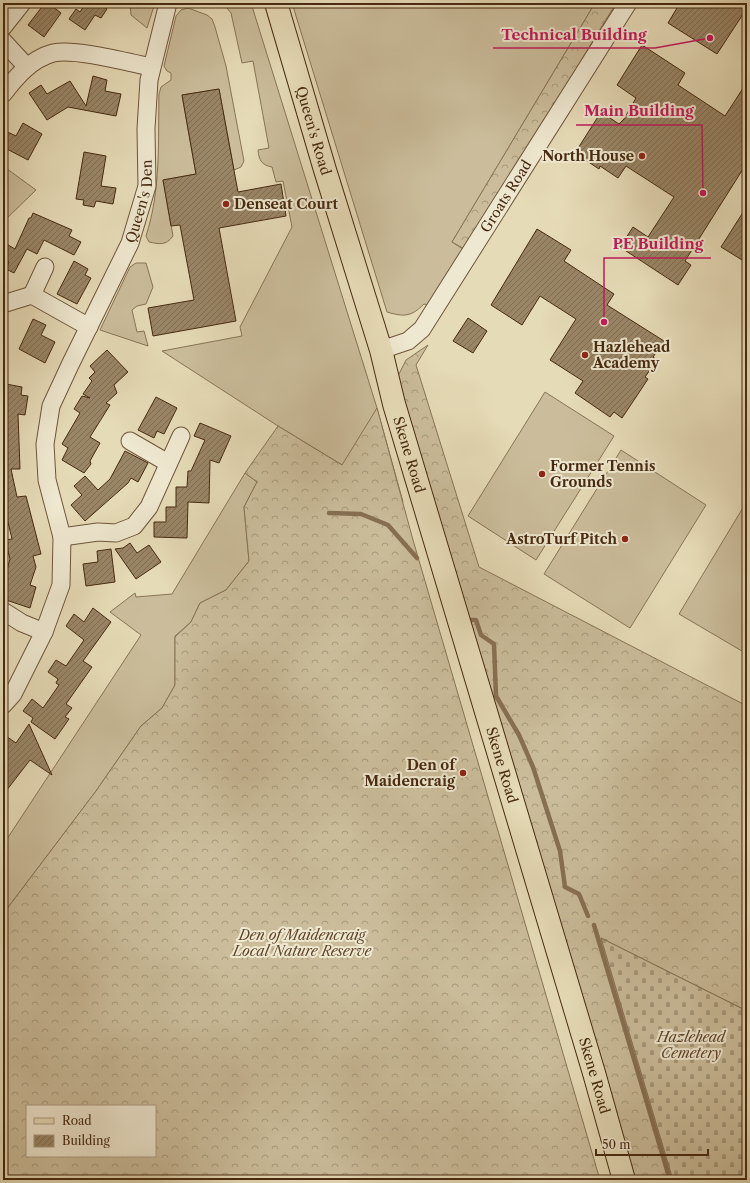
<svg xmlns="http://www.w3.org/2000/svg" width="750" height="1183" viewBox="0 0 750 1183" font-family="'Libre Caslon Text',serif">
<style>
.grass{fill:#cbbd9b;stroke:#887456}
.forest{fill:url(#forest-crowns);stroke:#887456;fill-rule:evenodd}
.cemetery{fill:url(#cemetery-stones);stroke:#887456}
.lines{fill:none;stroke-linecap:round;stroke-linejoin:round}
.stream{stroke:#867052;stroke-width:4.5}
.building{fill:url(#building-hatch);stroke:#462a10}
.street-casing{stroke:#6e563a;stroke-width:19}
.primary-casing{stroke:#462a10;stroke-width:24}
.street{stroke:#efe8d0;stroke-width:17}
.primary{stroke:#e6dbb7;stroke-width:22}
.poi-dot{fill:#8f2418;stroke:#efe8d0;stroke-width:1.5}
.labels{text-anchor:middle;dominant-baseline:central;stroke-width:4;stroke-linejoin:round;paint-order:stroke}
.street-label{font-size:14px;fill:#462a10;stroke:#efe8d0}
.poi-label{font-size:14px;font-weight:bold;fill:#462a10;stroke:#efe8d0;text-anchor:end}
.park-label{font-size:14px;font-style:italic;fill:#61472c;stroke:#efe8d0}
.leader{fill:none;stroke:#c2185b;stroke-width:1.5}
.callout-dot{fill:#c2185b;stroke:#efe8d0;stroke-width:1.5}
.callout-label{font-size:15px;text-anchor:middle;font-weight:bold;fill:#c2185b;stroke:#efe8d0;stroke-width:4;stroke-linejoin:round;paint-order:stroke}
</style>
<defs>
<pattern id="forest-crowns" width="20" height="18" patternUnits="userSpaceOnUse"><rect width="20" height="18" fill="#cbbd9b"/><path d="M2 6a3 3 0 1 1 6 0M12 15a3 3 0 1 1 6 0" fill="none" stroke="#a79a7d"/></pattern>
<pattern id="cemetery-stones" width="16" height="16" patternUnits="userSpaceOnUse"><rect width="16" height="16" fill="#cbbd9b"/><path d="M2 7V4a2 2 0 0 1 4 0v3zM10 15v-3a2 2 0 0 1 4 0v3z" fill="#a79a7d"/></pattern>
<pattern id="building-hatch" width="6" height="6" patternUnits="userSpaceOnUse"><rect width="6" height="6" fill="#998667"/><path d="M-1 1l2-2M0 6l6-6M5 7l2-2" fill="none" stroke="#7f6e53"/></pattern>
</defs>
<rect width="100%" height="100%" fill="#e6dbb7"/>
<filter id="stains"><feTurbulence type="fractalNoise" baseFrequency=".005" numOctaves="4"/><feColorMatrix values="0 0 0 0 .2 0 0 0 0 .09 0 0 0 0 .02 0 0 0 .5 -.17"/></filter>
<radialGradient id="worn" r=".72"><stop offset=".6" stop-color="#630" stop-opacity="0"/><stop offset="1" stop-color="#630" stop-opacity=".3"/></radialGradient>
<g class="grass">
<path d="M130,3H155L147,28L131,15Z"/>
<path d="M223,3H251L377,408L403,502L278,426L162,351L242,336L240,327L292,227L283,181L276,182L272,167C262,165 259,161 258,150L269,148L253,61L242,63L231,13Z"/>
<path d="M292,3H595L452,242L466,251L428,305L424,304C411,317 404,317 387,312Z"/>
<path d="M188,8L207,15L212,19L215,27L226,66L244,161L241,167L234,170L219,89L182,95L196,174L163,180L173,236C166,246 159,244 149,242L146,236C161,190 158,142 159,94L161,87L171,80V73L167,71L164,66L176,16L181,10Z"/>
<path d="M3,166L36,190L3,222Z"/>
<path d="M136,263H146L153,287L146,304L137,306L132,310L137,332L144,331L148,346L100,330L130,267Z"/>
<path d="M545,392L614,436L536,560L468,516Z"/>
<path d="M621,450L706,505L630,628L544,574Z"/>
<path d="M245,473L257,482L244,507L249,561L226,590L200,603L191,622L175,636V685L162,708L141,726L96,791L3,914V845L141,635L110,612L135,593L136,597L172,594Z"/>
<path d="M747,501V654L679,614Z"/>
</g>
<g class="forest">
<path d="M595,3H616L466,250L452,242Z"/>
<path d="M428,345L416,365L479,567L747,706V1011L601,938L673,1180H635L395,382L406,360Z"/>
<path d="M377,408L413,540L600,1180H3V914L96,791L141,726L162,708L175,685V637L191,622L200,603L226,590L249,561L244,507L257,482L245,473L278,426L342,465ZM27,1106H155V1156H27Z"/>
</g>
<path class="cemetery" d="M601,938L747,1011V1180H673Z"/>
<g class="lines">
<g class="stream">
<path d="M329,513L361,514L388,525L417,558"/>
<path d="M466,620H476L481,635L494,644L496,696L519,735L533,767L560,851L565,887L579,894L588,916"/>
<path d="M594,925L670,1180"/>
</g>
</g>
<g class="building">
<path d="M45,3H48L61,13L44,37L28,25Z"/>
<path d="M80,3H104L102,5L107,9L101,18L95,15L85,30L69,19L76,9L80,12L84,6Z"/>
<path d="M680,3H747V8L717,54L668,23Z"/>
<path d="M642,45L685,73L678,85L725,116L747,82V172L743,169L685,261L691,265L678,285L620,247L633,227L648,237L674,197L626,166L618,178L600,166L599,169L575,153L601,112L619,124L624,119L636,98L617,85Z"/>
<path d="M93,76L107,80L105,91L121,94L116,116L68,107L47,120L29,93L41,85L47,94L70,81L86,106Z"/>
<path d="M219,89L238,192L281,184L286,216L219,228L236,321L153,336L148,308L194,300L180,225L171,226L163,180L196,174L182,95Z"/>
<path d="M23,123L42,134L28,160L3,147V130L16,136Z"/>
<path d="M84,152L106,156L101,186L116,188L113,204L96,201L94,207L83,205L84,200L76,199Z"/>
<path d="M747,206V263L721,247Z"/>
<path d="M33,213L72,230L69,236L81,242L74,255L44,240L37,254L27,249L14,273L6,269L9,262L3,259V242L15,249L29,218H31Z"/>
<path d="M537,229L571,250L564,261L614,294L607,305L664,341L653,357L657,360L645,377L648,379L622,418L614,412L610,417L575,393L583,381L550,360L576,319L540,296L522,325L491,305Z"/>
<path d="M74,261L88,269L85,275L91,278L77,304L57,294Z"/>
<path d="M468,318L487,331L473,353L453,341Z"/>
<path d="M33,319L46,325L41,335L55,342L45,363L19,349Z"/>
<path d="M107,350L128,372L114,385L117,393L106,403L110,405L90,437L100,443L90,461L91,464L84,473L62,460L68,448L62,444L80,413L74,409L82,396L90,398L83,394L92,381L89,378L95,372L90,366Z"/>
<path d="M6,384L22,387L21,395L28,396L25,415L18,414L20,469H11L17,497L26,496L41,554L33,556L36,567L30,585L36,587L30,608L3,599L7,581L4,580L10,559L5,540L12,539L6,514L3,515V404Z"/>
<path d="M156,397L177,408L164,434L157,431L154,438L138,430Z"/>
<path d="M200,423L231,436L219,463L210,460L209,503L188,502L187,538L154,537V522H166V507H176V487H187L188,471H191L205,440L194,436Z"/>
<path d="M125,451L148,463L138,482L131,478L128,483L85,521L71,505L82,495L74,486L85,476L98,490L110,479Z"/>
<path d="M130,543L137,553L149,545L161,562L136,579L115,549L123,548Z"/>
<path d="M111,549L115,582L86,586L83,564L98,562L97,551Z"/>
<path d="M93,608L111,622L83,661L92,667L66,704L72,708L65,717L69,719L55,739L31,722L33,718L23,711L32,699L43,708L59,685L56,683L58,679L48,672L56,660L66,666L84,640L66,626L74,614L84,622Z"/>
<path d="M29,724L52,775L30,760L3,795V734L16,743Z"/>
</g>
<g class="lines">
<defs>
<g id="street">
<path d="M3,27L22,3"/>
<path d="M3,41L27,67"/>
<path d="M3,94C16,77 31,59 53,53C75,48 127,62 151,67"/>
<path d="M32,295L45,267"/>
<path d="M3,304L32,295L89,327"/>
<path id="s1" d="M381,350L408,341L422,329L628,3"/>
<path d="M130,441L168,463"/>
<path d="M62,537L98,532L116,533L134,526L149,507L181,436"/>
<path d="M3,611L22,623L44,632"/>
<path id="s2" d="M3,705L13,694L44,632L61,585L62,537L47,480L45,444L51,406L70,365L130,243L147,186L146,129L149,80L168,3"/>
</g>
<g id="primary">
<path id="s3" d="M276,3L325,170L381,350L394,404L594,1073L624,1180"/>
</g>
</defs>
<use href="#street" class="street-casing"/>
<use href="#primary" class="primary-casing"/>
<use href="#street" class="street"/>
<use href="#primary" class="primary"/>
</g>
<g class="poi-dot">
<circle cx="642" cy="156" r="4"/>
<circle cx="226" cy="204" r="4"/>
<circle cx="585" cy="355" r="4"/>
<circle cx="542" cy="474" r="4"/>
<circle cx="625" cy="539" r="4"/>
<circle cx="463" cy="773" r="4"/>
</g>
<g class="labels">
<g class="street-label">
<text stroke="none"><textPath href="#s3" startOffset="133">Queen's Road</textPath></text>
<text stroke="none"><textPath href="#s1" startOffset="204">Groats Road</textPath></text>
<text stroke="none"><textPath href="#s2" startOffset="540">Queen's Den</textPath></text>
<text stroke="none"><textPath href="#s3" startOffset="471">Skene Road</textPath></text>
<text stroke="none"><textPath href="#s3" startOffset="795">Skene Road</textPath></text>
<text stroke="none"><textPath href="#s3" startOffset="1119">Skene Road</textPath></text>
</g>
<g class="poi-label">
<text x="634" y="156">North House</text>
<text x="234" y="204" text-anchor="start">Denseat Court</text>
<text x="593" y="347" text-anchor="start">Hazlehead<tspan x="593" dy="16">Academy</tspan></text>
<text x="550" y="466" text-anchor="start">Former Tennis<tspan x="550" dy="16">Grounds</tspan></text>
<text x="617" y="539">AstroTurf Pitch</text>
<text x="455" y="765">Den of<tspan x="455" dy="16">Maidencraig</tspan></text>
</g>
<g class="park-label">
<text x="302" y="935">Den of Maidencraig<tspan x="302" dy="16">Local Nature Reserve</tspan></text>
<text x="691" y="1037">Hazlehead<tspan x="691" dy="16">Cemetery</tspan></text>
</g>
</g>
<path class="leader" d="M710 38L655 48H493M703 193L702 125H576M604 322L604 258H711"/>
<g class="callout-dot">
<circle cx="710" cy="38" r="4"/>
<circle cx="703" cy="193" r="4"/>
<circle cx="604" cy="322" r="4"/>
</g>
<g class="callout-label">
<text x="574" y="40">Technical Building</text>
<text x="639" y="116">Main Building</text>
<text x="658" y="249">PE Building</text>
</g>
<rect width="750" height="1183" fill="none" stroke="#e6dbb7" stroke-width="16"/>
<rect x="4" y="4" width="742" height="1175" fill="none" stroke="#462a10" stroke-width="2"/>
<rect x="8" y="8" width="734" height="1167" fill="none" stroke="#462a10"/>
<rect x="26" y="1105" width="130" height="52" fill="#efe8d0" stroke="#ab9c83"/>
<rect x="34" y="1118" width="20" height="6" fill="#e6dbb7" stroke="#ab9c83"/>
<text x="62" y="1125" font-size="12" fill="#462a10">Road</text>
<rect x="34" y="1135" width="20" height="12" fill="url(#building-hatch)" stroke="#ab9c83"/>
<text x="62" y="1145" font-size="12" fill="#462a10">Building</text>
<path d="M596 1149v6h112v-6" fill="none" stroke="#462a10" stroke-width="2"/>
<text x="602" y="1149" font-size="12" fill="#462a10" stroke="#efe8d0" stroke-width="3" paint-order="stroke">50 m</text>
<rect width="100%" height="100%" filter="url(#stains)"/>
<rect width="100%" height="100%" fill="url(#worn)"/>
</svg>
